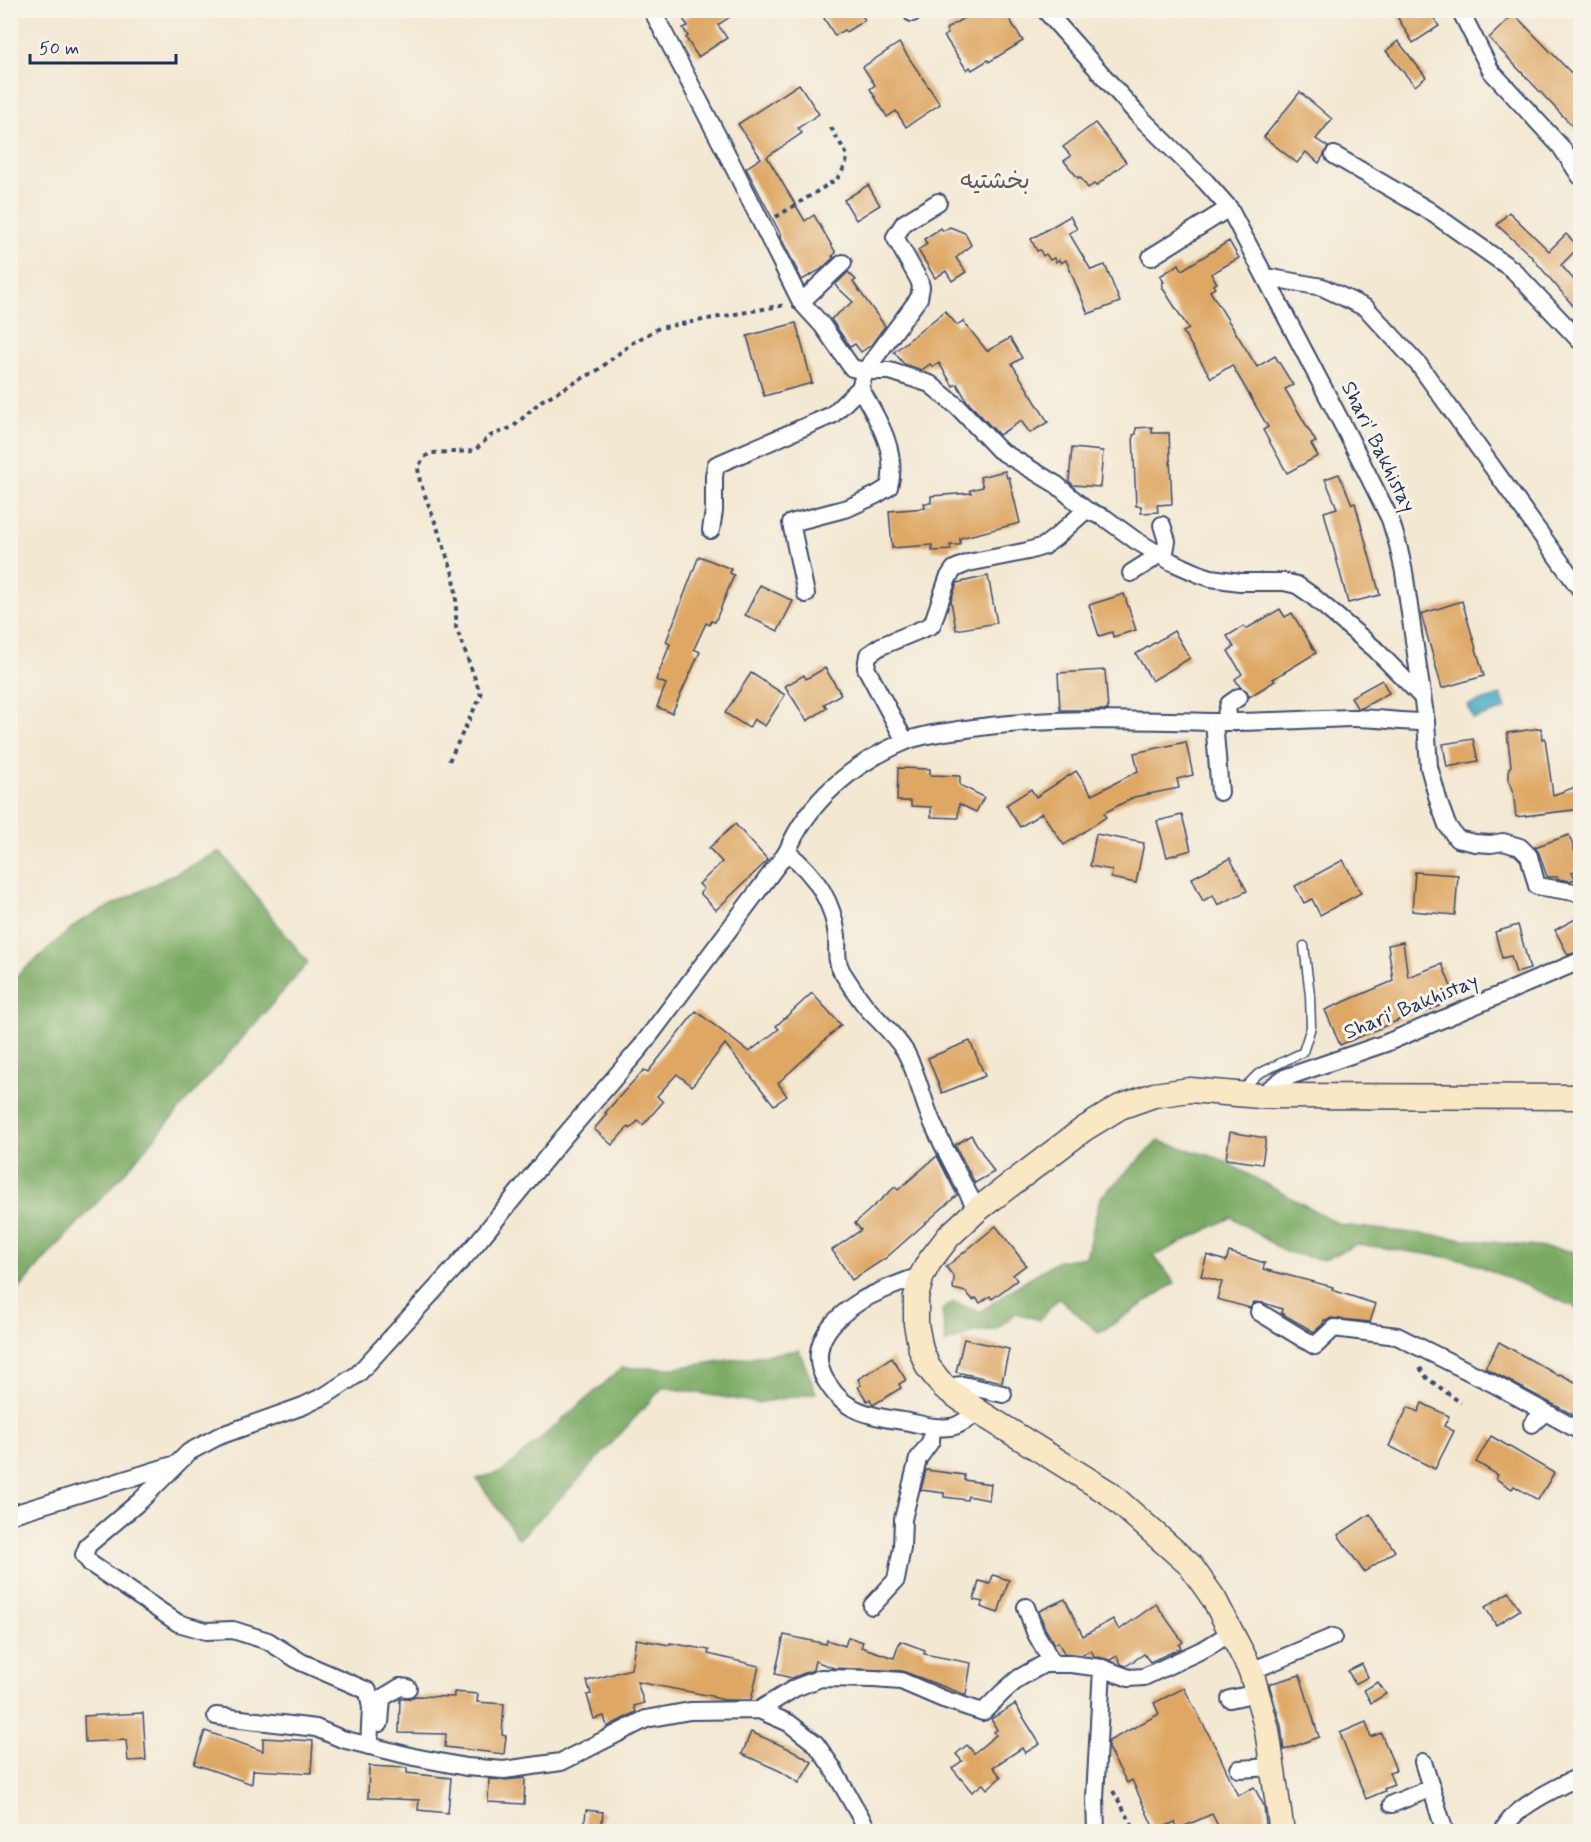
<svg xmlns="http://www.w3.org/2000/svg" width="1591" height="1842" viewBox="0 0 1591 1842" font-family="Mynerve,'Playpen Sans Arabic',sans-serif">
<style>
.forest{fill:#7aaa64;stroke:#4a6c61;stroke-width:1.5}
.water{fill:#42aac2;stroke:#2e6c90;stroke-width:1.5}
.building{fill:#dea764}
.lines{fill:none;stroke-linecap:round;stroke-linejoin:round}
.lane-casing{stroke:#3b4b6f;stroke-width:11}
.street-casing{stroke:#3b4b6f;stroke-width:20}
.secondary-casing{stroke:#3b4b6f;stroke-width:27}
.path{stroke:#3b4b6f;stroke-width:4;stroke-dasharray:4.5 4.5;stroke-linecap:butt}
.lane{stroke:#fff;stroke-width:8}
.street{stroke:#fff;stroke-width:16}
.secondary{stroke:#fae7c3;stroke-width:24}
.labels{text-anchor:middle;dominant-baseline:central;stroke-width:6;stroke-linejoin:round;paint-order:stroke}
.street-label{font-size:21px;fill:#1b2f5e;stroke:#f7f3e8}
.quarter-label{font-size:24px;fill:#5f5960;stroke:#f7f3e8}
</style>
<rect width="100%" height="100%" fill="#f7f3e8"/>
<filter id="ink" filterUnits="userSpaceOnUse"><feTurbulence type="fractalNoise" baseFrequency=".0167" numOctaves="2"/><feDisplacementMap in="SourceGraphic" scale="12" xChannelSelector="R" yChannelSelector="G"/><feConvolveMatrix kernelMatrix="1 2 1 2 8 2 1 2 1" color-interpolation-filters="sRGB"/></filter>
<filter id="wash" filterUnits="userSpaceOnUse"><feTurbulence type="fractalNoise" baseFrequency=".008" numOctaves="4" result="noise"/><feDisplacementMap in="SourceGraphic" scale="24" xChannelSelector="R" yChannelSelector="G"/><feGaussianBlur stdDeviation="1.35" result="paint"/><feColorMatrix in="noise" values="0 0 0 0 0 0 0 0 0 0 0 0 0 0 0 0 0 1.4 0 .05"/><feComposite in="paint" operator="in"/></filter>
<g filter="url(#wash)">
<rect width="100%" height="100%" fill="#f3e8d2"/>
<g class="forest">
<path d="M220,851L308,963L109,1190L44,1260L11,1299V981L79,922Z"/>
<path d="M1158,1141L1218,1158L1341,1225L1572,1251L1580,1259V1319L1575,1307L1466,1260L1357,1244L1324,1260L1285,1252L1232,1217L1154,1256L1175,1283L1099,1333L1059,1298L1039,1320L1016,1313L995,1330L976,1331L946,1344L942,1310L954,1302L980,1312L1026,1280L1058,1261L1086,1257L1100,1198Z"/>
<path d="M799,1350L816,1393L758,1403L663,1387L578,1480L519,1539L477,1479L503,1471L622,1368H674Z"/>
</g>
<path class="water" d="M1501,695L1506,709L1473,719L1468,705Z"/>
<g id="blocks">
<g class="building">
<path d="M697,10H740L718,25L727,38L698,57L686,38L688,36L683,28L688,26L683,19Z"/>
<path d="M819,10H859L865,20L846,32L844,30L835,36Z"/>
<path d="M976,10H1004L1023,41L989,62L988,60L972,70L970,67L967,70L944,36L948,34L946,29Z"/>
<path d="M1393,10H1429L1439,26L1413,43Z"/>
<path d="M1514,14L1581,83V135L1489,38Z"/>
<path d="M1398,41L1426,77L1415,86L1386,51Z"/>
<path d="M899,43L940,104L906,127L896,111L887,117L870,89L875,85L863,67Z"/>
<path d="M799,84L819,114L798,128L802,133L767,157L805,221L814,215L836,253L832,256L834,257L820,270L802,280L780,236L781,235L746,168L761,158L738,124Z"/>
<path d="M1300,92L1332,119L1316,139L1328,147L1319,163L1306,152L1297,163L1264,137Z"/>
<path d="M1095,123L1126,162L1096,186L1094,184L1088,188L1080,177L1078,178L1064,161L1071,156L1063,147Z"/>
<path d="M868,185L880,205L856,220L844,200Z"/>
<path d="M1509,212L1549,251L1566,234L1579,247L1561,265L1581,288V315L1530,255L1497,225Z"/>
<path d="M1070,216L1077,229L1069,233L1091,270L1105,265L1120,302L1088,314L1066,260L1061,263L1059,260L1056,262L1054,258L1050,260L1046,254L1043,256L1040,250L1037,251L1031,239Z"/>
<path d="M950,227L965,233L971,245L956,258L966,272L952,281L946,271L935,278L918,250L927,244L924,239L941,228L943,231Z"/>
<path d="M1229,241L1239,258L1211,274L1217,283L1213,285L1215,288L1210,291L1257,367L1275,356L1293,385L1285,389L1316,442L1311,444L1318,456L1287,473L1263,430L1268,427L1232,365L1211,378L1183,332L1189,329L1162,287L1163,286L1162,283L1164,282L1160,276L1179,264L1182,270Z"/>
<path d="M848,272L856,280L853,282L885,326L871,345L861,352L855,344L850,347L831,319L853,302L835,285Z"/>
<path d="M945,311L957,325L963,321L987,351L1010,338L1022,358L1012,364L1048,422L1030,433L1021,421L999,435L967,401L957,384L953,386L939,363L933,367L930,364L922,370L904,364L894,352Z"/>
<path d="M796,323L812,383L764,396L747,336Z"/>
<path d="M1152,427V433H1169L1172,504L1157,505L1158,512L1141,513V506H1136L1133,435L1136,434V428Z"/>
<path d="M1072,448L1103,451L1100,487L1073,485L1069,481Z"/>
<path d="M1005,471L1007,478L1009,477L1020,523L960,538V545H950L951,550L932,551V545L892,548L889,511L925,508L924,503H931V496L971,493L970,490L983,487L980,477Z"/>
<path d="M1339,474L1352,504L1355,503L1380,595L1348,603L1324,512L1337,508L1325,479Z"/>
<path d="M699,556L731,569L730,573L734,575L715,622L711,621L710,625L706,623L694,649L700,652L672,713L657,707L666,684L656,680L670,644L666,642Z"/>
<path d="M988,576L997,623L956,630L951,601L957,583Z"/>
<path d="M760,585L793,601L778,631L745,615Z"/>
<path d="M1124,594L1136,630L1113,637L1112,632L1099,636L1089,605Z"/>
<path d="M1462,601L1484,676L1442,688L1421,614Z"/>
<path d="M1280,609L1285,617L1292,613L1316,653L1273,679L1275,681L1249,697L1247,691L1240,687L1235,679L1242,674L1228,651L1234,647L1227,636L1244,626L1246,629Z"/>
<path d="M1174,631L1190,658L1152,681L1136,654Z"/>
<path d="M825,668L841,694L824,704L827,708L807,721L785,686L804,675L806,679Z"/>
<path d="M1105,670L1108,710H1060L1058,673Z"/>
<path d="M751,673L785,695L765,726L754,719L749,728L725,713Z"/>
<path d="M1382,680L1389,693L1362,708H1357L1351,697Z"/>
<path d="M1541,728L1542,739L1545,738L1553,795L1581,785V809L1516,817L1513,790L1509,781V768L1511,766L1507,733Z"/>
<path d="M1473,739L1478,761L1447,767L1443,744Z"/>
<path d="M1186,742L1193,775L1177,779L1179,788L1134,797L1104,813L1106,817L1064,845L1042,813L1020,827L1006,805L1031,789L1036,797L1076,771L1092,795L1138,771L1134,753Z"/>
<path d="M898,768L930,769V775L960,776V785L984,797L976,812L959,804L958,818L931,817V807L911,806V801H897Z"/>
<path d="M1182,815L1191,850L1167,857L1157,821Z"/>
<path d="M735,824L768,860L716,910L700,893L704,889L699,884L722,862L709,848Z"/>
<path d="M1096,834L1144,843L1136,883L1111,878L1112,870L1090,866Z"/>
<path d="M1569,835L1581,869L1572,872L1575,879L1570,881L1558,879L1557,877H1547L1539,853L1535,847Z"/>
<path d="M1230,858L1247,891L1218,905L1213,895L1203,901L1192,878Z"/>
<path d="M1343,860L1361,893L1320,915L1312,899L1304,903L1295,886Z"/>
<path d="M1415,872L1458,875L1455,915L1412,911Z"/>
<path d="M1581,916V951L1568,955L1555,930Z"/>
<path d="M1518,925L1530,969L1516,973L1511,956L1502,958L1495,932Z"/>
<path d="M1403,942L1408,977L1442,964L1454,994L1437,1000L1439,1006L1421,1013L1420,1011L1340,1045L1325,1010L1393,981L1388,945Z"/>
<path d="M812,993L841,1025L778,1083L787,1096L774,1105L725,1044L692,1086L677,1074L657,1096L663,1102L643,1125L638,1121L630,1129L628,1127L612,1145L594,1129L607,1114L605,1113L628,1087L644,1070L648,1072L696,1011L749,1052L779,1029L776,1026Z"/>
<path d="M970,1041L985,1076L942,1093L928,1058Z"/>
<path d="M1230,1132L1266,1138L1262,1164L1226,1159Z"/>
<path d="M971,1135L994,1172L975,1183L955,1145Z"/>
<path d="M937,1156L957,1195L886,1258L852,1280L832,1250L861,1230L855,1223L895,1187L898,1190Z"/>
<path d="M996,1226L1026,1265L1013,1275L1017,1280L992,1299L990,1296L980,1303L976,1298L973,1300L966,1292L953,1289L954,1277L946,1267Z"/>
<path d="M1229,1252L1265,1263L1263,1269L1333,1287L1332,1290L1376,1304L1370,1322L1331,1318L1326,1321L1324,1320L1323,1324L1314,1332L1281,1313L1282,1309L1264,1303L1254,1302L1250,1308L1217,1299L1222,1282L1201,1276L1207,1255L1226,1261Z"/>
<path d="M964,1339L1009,1349L1002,1382L956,1372Z"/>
<path d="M1499,1342L1559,1376L1560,1374L1579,1384L1581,1382V1419L1485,1368Z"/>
<path d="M892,1358L906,1380L899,1384L901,1388L873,1405L870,1399L867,1401L858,1387L861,1385L858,1379Z"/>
<path d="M1422,1403L1449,1416L1444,1426L1454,1431L1435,1469L1389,1446L1408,1407L1418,1412Z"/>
<path d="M1491,1436L1554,1473L1538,1500L1514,1486L1512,1489L1496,1479L1498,1475L1476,1462Z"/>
<path d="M926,1470L964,1475V1480L991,1484L989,1500L968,1496L967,1500L944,1497V1493L921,1490Z"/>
<path d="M1370,1514L1395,1551L1364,1572L1338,1535Z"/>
<path d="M993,1575L1009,1580L998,1613L981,1607L983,1602L974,1600L979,1581L990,1584Z"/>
<path d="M1509,1592L1520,1610L1496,1625L1485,1607Z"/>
<path d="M1065,1599L1083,1636L1113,1619L1119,1630L1156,1604L1183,1642L1179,1645L1181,1648L1150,1662L1144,1654L1126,1666L1121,1664L1117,1656L1110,1660L1094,1656L1091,1650L1081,1655L1064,1653L1058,1642L1054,1644L1045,1628L1039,1611Z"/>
<path d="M784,1635L826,1644L827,1640L845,1646L848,1637L863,1642L861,1647L894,1658L900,1641L925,1650L924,1654L971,1663L966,1695L902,1671L834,1668L815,1661L813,1670L792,1678L775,1674Z"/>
<path d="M636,1639L670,1645V1643L709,1650L708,1654L759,1666L751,1700H724L712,1697V1696L637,1682L644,1703L634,1706L636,1712L607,1727L604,1716L594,1719L587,1695L591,1694L587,1681L631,1669Z"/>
<path d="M1362,1664L1368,1677L1355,1684L1348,1671Z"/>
<path d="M1300,1675L1319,1737L1284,1750L1281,1726L1269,1684Z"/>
<path d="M1378,1682L1386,1694L1371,1703L1364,1690Z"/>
<path d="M1184,1688L1218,1752L1238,1796L1254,1787L1264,1806L1266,1824L1251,1832H1221L1212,1814L1178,1829L1175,1822L1155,1831L1132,1780L1127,1783L1108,1748L1109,1741L1159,1714L1154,1703Z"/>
<path d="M454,1692L478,1694L477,1702L504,1704L502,1735L506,1736L504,1754L445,1747L446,1734L399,1733L400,1699L412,1698L415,1696L454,1697Z"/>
<path d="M1015,1704L1040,1744L1025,1753L1022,1748L993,1767L1001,1777L987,1789L983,1784L972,1792L952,1768L962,1761L956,1754L967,1745L974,1753L996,1735L994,1732L997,1730L991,1719Z"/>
<path d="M143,1713L146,1760L128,1761L126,1740L85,1742L84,1716Z"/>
<path d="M1366,1722L1371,1737L1381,1733L1396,1770L1389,1772L1394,1785L1384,1789L1385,1791L1366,1799L1340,1733Z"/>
<path d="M205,1731L263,1751V1738L313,1741L311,1773L253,1770L252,1784L194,1764Z"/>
<path d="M751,1732L794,1751L812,1762L799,1783L780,1771L742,1754Z"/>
<path d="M369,1766L407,1768V1773L451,1778L448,1813L418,1810L419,1800L368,1798Z"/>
<path d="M525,1778L524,1804L488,1802L489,1779L505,1780Z"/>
<path d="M586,1810L603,1812L601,1832H584Z"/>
</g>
</g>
</g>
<g filter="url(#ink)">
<use href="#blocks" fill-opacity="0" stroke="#3b4b6f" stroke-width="1.5"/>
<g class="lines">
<defs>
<path id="lane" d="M1241,1091L1258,1074L1303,1052L1311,1027L1310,995L1304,946"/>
<g id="street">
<path d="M652,10L730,160L801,302L822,325L852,368L865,371H890L930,384L958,407L999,450L1057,485L1086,510L1105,518L1135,540L1172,562L1199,574L1211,578L1240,582H1284L1297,585L1310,594L1375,649L1422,697"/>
<path d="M1045,10L1137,114L1206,182L1229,208L1348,435L1390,519L1398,545L1404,572L1426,722L1429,767L1439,803L1447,825L1457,839L1475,843L1491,844L1503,842L1520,847L1529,856L1537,886L1580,893"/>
<path d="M1460,10L1491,71L1561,147L1580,176"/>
<path d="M912,13L918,10"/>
<path d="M1334,155L1428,210L1513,270L1580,341"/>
<path d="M1151,257L1229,208"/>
<path d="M1266,277L1322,287L1366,308L1419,365L1580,589"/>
<path d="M801,302L843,263"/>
<path d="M1162,525L1167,541L1164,557"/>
<path d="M711,530L714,511V476L716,465L832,415L860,388L865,371L919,298L921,287L919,280L895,237L904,223L938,202"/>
<path d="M1131,573L1150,561L1158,554"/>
<path d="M806,594L791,523L848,508L876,495L889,487C899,452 877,418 860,388"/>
<path d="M1214,722L1220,792"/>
<path d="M1224,722L1229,704L1239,697"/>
<path d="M905,741L866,668L868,655L881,646L932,625L948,578L954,569L968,563L1028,551L1044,546L1056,537L1086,510"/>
<path d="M787,852C815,874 833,901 837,936C838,949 835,960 842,972C850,984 859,999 869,1010C881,1023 895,1035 905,1051C918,1074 922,1100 933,1124C946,1153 962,1181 977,1210"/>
<path d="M1260,1096L1284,1078L1386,1043L1580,961"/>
<path d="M922,1275C904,1282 874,1292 859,1302C831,1320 806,1347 826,1381C832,1390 838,1399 848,1405C865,1416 889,1419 909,1422C923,1425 941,1430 955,1426C963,1423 972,1416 979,1412"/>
<path d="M1259,1312L1315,1346L1334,1328L1397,1336L1492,1383L1580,1431"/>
<path d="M944,1387L963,1385L1003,1394"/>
<path d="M1532,1424L1545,1412"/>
<path d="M10,1515L173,1465"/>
<path d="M872,1606L896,1580L902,1548L903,1519L918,1459L931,1441L932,1427"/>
<path d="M1026,1607L1035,1632L1053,1664"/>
<path d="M1251,1671L1333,1637"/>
<path d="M1230,1699L1257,1693"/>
<path d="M759,1710L795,1688L821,1678L874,1679L901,1681L943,1699L983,1712L1003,1692L1019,1678L1044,1664H1071L1102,1668L1129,1678L1144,1677L1206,1648L1232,1632"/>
<path d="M216,1716L316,1728L342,1739L414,1757L466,1767L504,1770L561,1762L646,1719L690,1711L759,1710L789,1723L816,1744L832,1767L869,1832"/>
<path d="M380,1723L382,1698L400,1687L408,1688"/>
<path d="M369,1746L371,1708L368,1691L301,1662L268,1641L233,1630L206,1631L178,1623L91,1564L84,1555L88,1545L140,1501L189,1452L219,1436L303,1406L326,1395L358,1374L471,1250L562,1139L641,1047L787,852C808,801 854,763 904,742C922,734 946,732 966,729C1048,717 1129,720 1212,722C1259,723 1306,719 1353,718C1377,718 1401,722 1426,722"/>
<path d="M1423,1762L1445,1832"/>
<path d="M1239,1769L1272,1767"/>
<path d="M1392,1804L1432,1788"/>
<path d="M1096,1832L1095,1798L1102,1668"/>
<path d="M1503,1832C1510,1808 1559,1787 1580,1776"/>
</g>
<path id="secondary" d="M1282,1832L1267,1730L1257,1693L1251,1671L1214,1599L1190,1565L1109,1493L979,1412L944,1387L928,1367L921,1350L916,1324V1297L922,1275L929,1262L949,1236L977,1210L1084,1129L1120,1107L1154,1095L1190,1090L1260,1096L1580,1097"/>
</defs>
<use href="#lane" class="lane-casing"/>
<use href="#street" class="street-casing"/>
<use href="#secondary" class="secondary-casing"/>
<g class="path">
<path d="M776,217L837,179L846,165L847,155L829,124"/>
<path d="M1579,270L1580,272"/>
<path d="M449,761L481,695L456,627V594L454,577L438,530L420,482L418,468L423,458L431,453L474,451L490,436L513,427L541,401L598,370L632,343L659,328L785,305"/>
<path d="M1420,1368L1427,1378L1461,1403"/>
<path d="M1113,1791L1133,1826L1139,1832"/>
</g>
<use href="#lane" class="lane"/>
<use href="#street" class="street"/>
<use href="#secondary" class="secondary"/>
</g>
</g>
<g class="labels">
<g class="street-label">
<text transform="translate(1378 447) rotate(64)">Shari' Bakhistay</text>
<text transform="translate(1411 1007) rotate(-22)">Shari' Bakhistay</text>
</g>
<g class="quarter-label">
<text x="995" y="181">بخشتيه</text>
</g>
</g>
<rect width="1591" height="1842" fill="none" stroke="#f7f3e8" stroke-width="36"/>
<path d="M30 54v9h146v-9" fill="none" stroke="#1b2f5e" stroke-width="3"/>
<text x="39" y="54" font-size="18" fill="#1b2f5e" stroke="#f7f3e8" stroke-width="4.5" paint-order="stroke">50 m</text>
</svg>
